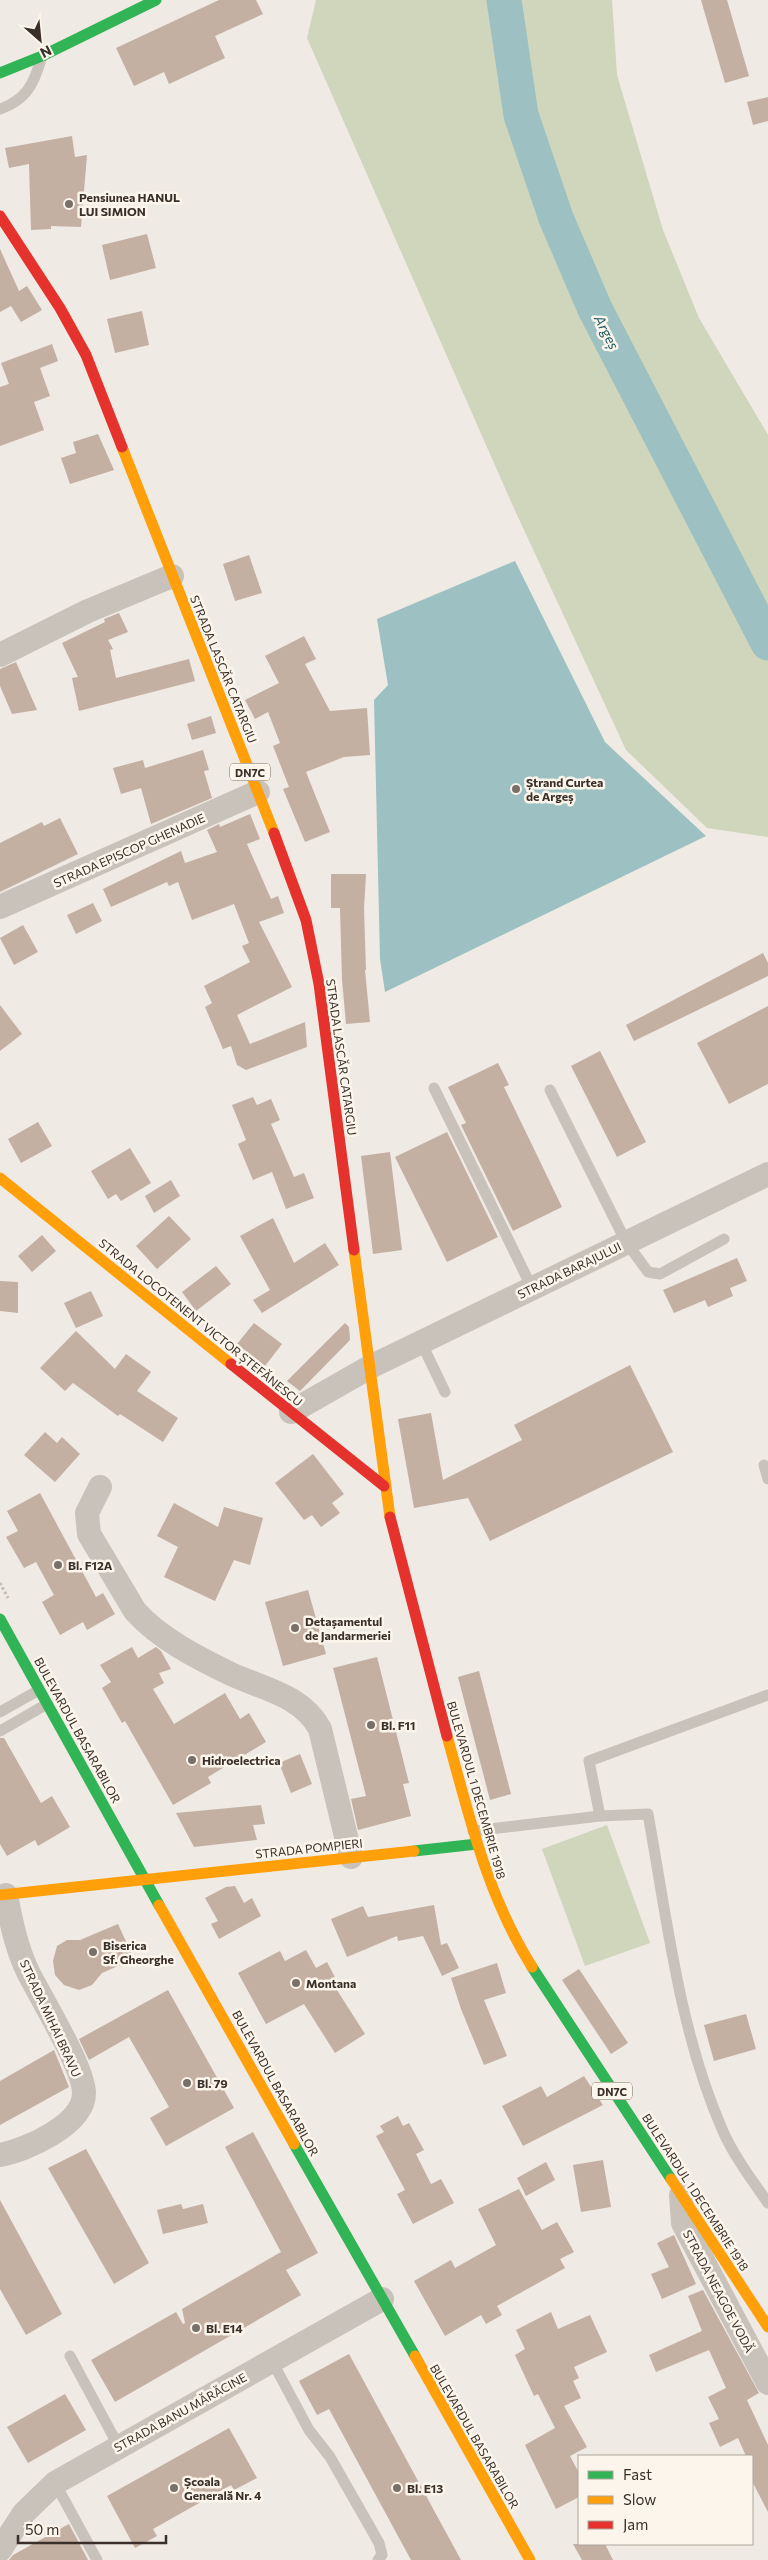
<svg xmlns="http://www.w3.org/2000/svg" width="768" height="2560" viewBox="0 0 768 2560" font-family="Commissioner,sans-serif">
<style>
.green{fill:#cfd6bc}
.water{fill:#9dc0c2}
.lines{fill:none;stroke-linecap:round;stroke-linejoin:round}
.river{stroke:#9dc0c2;stroke-width:35}
.building{fill:#c4afa3}
.path{stroke:#c1bbb4;stroke-width:3;stroke-dasharray:2.5 2.5;stroke-linecap:butt}
.lane{stroke:#c9c2bb;stroke-width:11}
.street{stroke:#c9c2bb;stroke-width:24}
.fast{stroke:#30b455;stroke-width:11}
.slow{stroke:#ff9f0a;stroke-width:11}
.jam{stroke:#e5322d;stroke-width:11}
.poi-dot{fill:#79706a;stroke:#fbf5eb;stroke-width:2}
.labels{text-anchor:middle;dominant-baseline:central;stroke-width:5;stroke-linejoin:round;paint-order:stroke}
.shield{fill:#fbf5eb;stroke:#746a63;stroke-width:1}
.shield-label{font-size:11px;font-weight:bold;fill:#3a2f29}
.poi-label{font-size:12px;font-weight:bold;fill:#3a2f29;stroke:#fbf5eb;text-anchor:start}
.street-label{font-size:12px;fill:#3a2f29;stroke:#fbf5eb}
.water-label{font-size:14px;font-style:italic;fill:#1a5760;stroke:#fbf5eb}
</style>
<rect width="100%" height="100%" fill="#efeae3"/>
<g class="green">
<path d="M316,0H612L617,75L663,230L699,318L768,435V837L707,828L626,750L512,504L307,38Z"/>
<path d="M607,1825L650,1943L585,1966L542,1849Z"/>
</g>
<path class="water" d="M515,561L605,742L706,836L385,992L380,959L374,700L388,685L377,619Z"/>
<g class="lines">
<path class="river" d="M504,0L521,115L556,218L595,309L768,643"/>
</g>
<g class="building">
<path d="M219,0H256L263,14L215,36L225,58L169,84L164,72L134,86L116,48Z"/>
<path d="M701,0H727L749,76L725,83Z"/>
<path d="M768,97V121L753,125L747,102Z"/>
<path d="M72,136L75,157L87,155L81,227L51,226V229L31,230L29,164L9,168L5,148Z"/>
<path d="M147,234L156,268L110,280L102,245Z"/>
<path d="M0,249L19,291L27,286L42,310L21,322L11,306L0,312Z"/>
<path d="M142,311L149,345L115,353L107,319Z"/>
<path d="M52,344L58,361L40,368L50,396L34,402L44,430L0,446V387L9,384L1,363Z"/>
<path d="M98,434L114,470L70,484L61,458L76,453L73,442Z"/>
<path d="M249,555L262,593L235,601L223,564Z"/>
<path d="M119,613L128,632L108,640L113,649L110,650L116,678L189,659L195,681L79,711L72,678L78,677L62,643L105,622L104,619Z"/>
<path d="M304,636L316,659L305,664L330,711L367,708L370,755L344,757L306,772L330,832L305,842L283,789L289,787L273,746L280,743L268,712L255,719L245,700L279,683L265,656Z"/>
<path d="M16,662L37,710L12,714L0,686V669Z"/>
<path d="M211,716L216,733L192,740L187,724Z"/>
<path d="M203,750L209,770L204,771L212,798L151,824L141,788L121,794L113,768L143,760L145,768Z"/>
<path d="M250,814L260,839L247,844L271,899L278,896L284,913L259,922L292,987L237,1015L250,1044L305,1022L307,1047L246,1070L237,1065L231,1046L223,1049L205,1007L212,1003L204,986L250,962L242,946L249,943L234,904L192,920L178,882L169,886L167,882L111,907L103,889L181,851L185,863L217,852L207,830L219,824L220,827Z"/>
<path d="M60,818L78,854L0,892V843L42,822L44,826Z"/>
<path d="M331,874H366L364,908L366,970H365L370,1022L346,1024L342,980L340,908H331Z"/>
<path d="M93,903L102,921L76,934L67,915Z"/>
<path d="M23,925L38,952L14,965L0,938Z"/>
<path d="M763,953L768,963V976L634,1041L626,1025Z"/>
<path d="M0,1005L22,1034L0,1051Z"/>
<path d="M768,1006V1084L729,1104L697,1043Z"/>
<path d="M600,1051L646,1142L617,1157L571,1066Z"/>
<path d="M498,1063L509,1085L504,1087L562,1207L513,1231L461,1125L466,1123L448,1087Z"/>
<path d="M253,1097L257,1105L271,1099L280,1120L271,1124L294,1177L304,1173L314,1198L286,1209L272,1172L253,1180L238,1144L246,1140L232,1105Z"/>
<path d="M38,1122L52,1146L21,1163L8,1139Z"/>
<path d="M447,1132L498,1237L447,1262L395,1157Z"/>
<path d="M130,1148L151,1183L121,1201L116,1194L108,1199L91,1171Z"/>
<path d="M390,1152L402,1250L373,1254L361,1156Z"/>
<path d="M171,1180L180,1196L154,1213L145,1196Z"/>
<path d="M169,1216L191,1239L157,1269L136,1246Z"/>
<path d="M273,1218L294,1263L325,1243L339,1265L262,1313L253,1300L270,1290L240,1236Z"/>
<path d="M42,1235L56,1251L32,1272L18,1256Z"/>
<path d="M737,1258L747,1281L730,1288L733,1296L708,1307L705,1300L674,1313L663,1290Z"/>
<path d="M216,1266L231,1284L196,1311L182,1292Z"/>
<path d="M0,1281L18,1282V1313L0,1311Z"/>
<path d="M91,1291L103,1316L76,1328L64,1303Z"/>
<path d="M254,1323L282,1344L265,1366L237,1344Z"/>
<path d="M345,1323L349,1327L350,1340L300,1391L287,1381Z"/>
<path d="M76,1331L115,1369L126,1354L151,1372L137,1391L178,1418L163,1442L120,1414L118,1416L73,1383L65,1391L40,1368Z"/>
<path d="M630,1365L673,1452L490,1541L468,1498L414,1508L398,1419L431,1413L443,1480L522,1440L514,1425Z"/>
<path d="M45,1432L57,1443L62,1437L80,1454L55,1482L24,1455Z"/>
<path d="M313,1454L344,1494L332,1503L340,1513L321,1527L312,1515L304,1520L275,1483Z"/>
<path d="M40,1493L96,1597L103,1593L115,1614L87,1630L83,1622L60,1635L42,1602L54,1595L36,1562L24,1568L6,1537L18,1531L7,1511Z"/>
<path d="M174,1503L218,1527L224,1507L263,1518L250,1565L234,1560L215,1601L164,1577L178,1547L157,1536Z"/>
<path d="M308,1590L326,1654L283,1666L265,1602Z"/>
<path d="M132,1647L138,1658L156,1647L161,1651L171,1669L159,1673L164,1683L153,1689L174,1724L225,1693L240,1719L249,1713L266,1742L208,1777L211,1783L173,1805L125,1721L122,1723L102,1688L111,1682L100,1665Z"/>
<path d="M377,1657L409,1783L403,1784L411,1816L358,1830L351,1799L366,1796L333,1668Z"/>
<path d="M479,1671L511,1794L490,1800L458,1677Z"/>
<path d="M0,1738H4L41,1803L52,1796L70,1827L38,1846L35,1840L7,1856L0,1844Z"/>
<path d="M300,1754L312,1784L291,1793L279,1763Z"/>
<path d="M261,1805L265,1824L253,1825L257,1840L194,1847L176,1813Z"/>
<path d="M235,1886L244,1903L252,1898L261,1916L219,1939L211,1924L218,1921L205,1898L226,1887Z"/>
<path d="M434,1905L441,1945L447,1943L459,1968L442,1976L423,1936L398,1941L397,1936L347,1957L331,1919L363,1906L368,1917Z"/>
<path d="M118,1924L134,1959L102,1973L92,1985L79,1990L64,1985L55,1975L53,1961L57,1946L67,1940H80Z"/>
<path d="M306,1950L316,1968L327,1962L339,1985L335,1987L365,2034L335,2053L304,2004L266,2024L238,1973L280,1951L285,1961Z"/>
<path d="M497,1963L506,1993L484,2000L507,2056L484,2065L461,2009L451,1978Z"/>
<path d="M579,1969L628,2043L611,2054L562,1980Z"/>
<path d="M168,1990L234,2108L166,2146L150,2118L169,2107L129,2037L89,2060L79,2039Z"/>
<path d="M746,2014L756,2049L714,2061L704,2025Z"/>
<path d="M54,2050L69,2087L0,2125V2081Z"/>
<path d="M584,2076L603,2105L523,2146L502,2106L541,2086L547,2097Z"/>
<path d="M398,2116L403,2126L409,2123L424,2150L416,2154L431,2184L441,2179L454,2203L413,2224L397,2194L405,2190L376,2136L384,2132L380,2126Z"/>
<path d="M253,2132L318,2253L286,2270L301,2295L115,2402L91,2360L176,2312L183,2324L185,2323L182,2309L281,2252L225,2147Z"/>
<path d="M86,2149L149,2263L114,2284L48,2168Z"/>
<path d="M603,2160L611,2207L581,2212L573,2165Z"/>
<path d="M546,2162L555,2180L526,2196L517,2178Z"/>
<path d="M519,2189L542,2230L557,2222L574,2252L560,2259L565,2268L497,2306L502,2315L486,2324L481,2315L445,2336L414,2281L451,2260L455,2268L496,2245L478,2209Z"/>
<path d="M0,2200L62,2314L26,2335L0,2289Z"/>
<path d="M181,2204L183,2209L203,2204L208,2223L163,2234L157,2210Z"/>
<path d="M674,2235L696,2284L662,2299L651,2274L669,2267L657,2243Z"/>
<path d="M703,2290L759,2393L747,2400L768,2445V2512L752,2481V2456H746L738,2438L720,2447L709,2423L719,2419L708,2397L726,2388L709,2350L656,2372L649,2355L702,2331L688,2296Z"/>
<path d="M551,2312L558,2329L590,2315L607,2352L574,2367L579,2378L573,2381L581,2398L564,2406L587,2447L570,2456L579,2473V2497L556,2509L525,2445L555,2428L538,2394L534,2396L515,2355L525,2349L516,2330Z"/>
<path d="M349,2354L461,2560H411L329,2409L317,2415L299,2381Z"/>
<path d="M65,2394L86,2430L28,2463L7,2427Z"/>
<path d="M229,2428L257,2478L234,2490L231,2485L153,2529L157,2536L135,2548L107,2496Z"/>
<path d="M69,2524L88,2560H9L13,2555Z"/>
<path d="M573,2544H605L613,2560H582Z"/>
</g>
<g class="lines">
<path class="path" d="M0,1583L8,1598"/>
<g class="lane">
<path d="M0,109C26,100 34,84 41,59"/>
<path d="M434,1088L532,1288"/>
<path d="M550,1090L626,1242L648,1272L660,1274L724,1239"/>
<path d="M421,1342L445,1392"/>
<path d="M764,1465L768,1479"/>
<path d="M0,1712L39,1690"/>
<path d="M0,1731L47,1704"/>
<path d="M600,1816L648,1814C667,1919 679,2030 722,2129C733,2155 752,2180 768,2203"/>
<path d="M473,1831L600,1816L589,1761L768,1695"/>
<path d="M70,2356L119,2447"/>
<path d="M272,2361L309,2430L330,2457L379,2543L382,2555L378,2560"/>
<path d="M55,2483L97,2560"/>
</g>
<g class="street">
<path d="M0,655L88,611L172,576"/>
<path d="M0,907L258,792"/>
<path d="M291,1412L370,1367L768,1174"/>
<path d="M100,1487L87,1513L89,1534L135,1611C160,1639 198,1658 231,1674C263,1689 302,1695 320,1729L351,1857"/>
<path d="M0,2155C26,2150 84,2125 84,2093C84,2068 41,1998 28,1972C16,1947 11,1921 6,1895"/>
<path d="M681,2195L683,2223L768,2383"/>
<path d="M0,2550L24,2513L55,2483L382,2299"/>
</g>
<g class="fast">
<path d="M0,73L42,56L156,0"/>
<path d="M0,1619L159,1905"/>
<path d="M414,1851L477,1844"/>
<path d="M532,1967L671,2179"/>
<path d="M294,2144L415,2356"/>
</g>
<g class="slow">
<path d="M122,447L274,833"/>
<path d="M0,1178L231,1364"/>
<path d="M354,1250L390,1517"/>
<path d="M447,1736C470,1818 486,1893 532,1967"/>
<path d="M0,1895L414,1851"/>
<path d="M159,1905L294,2144"/>
<path d="M671,2179L768,2327"/>
<path d="M415,2356L530,2560"/>
</g>
<g class="jam">
<path d="M0,216L60,308L86,355L122,447"/>
<path d="M274,833L306,920L319,984L354,1250"/>
<path d="M231,1364L384,1486"/>
<path d="M390,1517L447,1736"/>
</g>
</g>
<g class="poi-dot">
<circle cx="69" cy="204" r="5"/>
<circle cx="516" cy="789" r="5"/>
<circle cx="58" cy="1565" r="5"/>
<circle cx="295" cy="1628" r="5"/>
<circle cx="371" cy="1725" r="5"/>
<circle cx="192" cy="1760" r="5"/>
<circle cx="93" cy="1952" r="5"/>
<circle cx="296" cy="1983" r="5"/>
<circle cx="187" cy="2083" r="5"/>
<circle cx="196" cy="2328" r="5"/>
<circle cx="174" cy="2488" r="5"/>
<circle cx="397" cy="2488" r="5"/>
</g>
<g class="labels">
<g class="shield">
<rect x="230" y="763.5" width="40" height="17" rx="4"/>
<rect x="592" y="2082.5" width="40" height="17" rx="4"/>
</g>
<g class="shield-label">
<text x="250" y="772">DN7C</text>
<text x="612" y="2091">DN7C</text>
</g>
<g class="poi-label">
<text x="79" y="197">Pensiunea HANUL<tspan x="79" dy="14">LUI SIMION</tspan></text>
<text x="526" y="782">Ștrand Curtea<tspan x="526" dy="14">de Argeș</tspan></text>
<text x="68" y="1565">Bl. F12A</text>
<text x="305" y="1621">Detașamentul<tspan x="305" dy="14">de Jandarmeriei</tspan></text>
<text x="381" y="1725">Bl. F11</text>
<text x="202" y="1760">Hidroelectrica</text>
<text x="103" y="1945">Biserica<tspan x="103" dy="14">Sf. Gheorghe</tspan></text>
<text x="306" y="1983">Montana</text>
<text x="197" y="2083">Bl. 79</text>
<text x="206" y="2328">Bl. E14</text>
<text x="184" y="2481">Școala<tspan x="184" dy="14">Generală Nr. 4</tspan></text>
<text x="407" y="2488">Bl. E13</text>
</g>
<g class="street-label">
<text transform="translate(224 669) rotate(68)">STRADA LASCĂR CATARGIU</text>
<text transform="translate(129 850) rotate(-24)">STRADA EPISCOP GHENADIE</text>
<text transform="translate(342 1057) rotate(82)">STRADA LASCĂR CATARGIU</text>
<text transform="translate(569 1270) rotate(-26)">STRADA BARAJULUI</text>
<text transform="translate(201 1322) rotate(39)">STRADA LOCOTENENT VICTOR ȘTEFĂNESCU</text>
<text transform="translate(78 1730) rotate(61)">BULEVARDUL BASARABILOR</text>
<text transform="translate(477 1790) rotate(74)">BULEVARDUL 1 DECEMBRIE 1918</text>
<text transform="translate(309 1848) rotate(-6)">STRADA POMPIERI</text>
<text transform="translate(51 2018) rotate(65)">STRADA MIHAI BRAVU</text>
<text transform="translate(276 2083) rotate(61)">BULEVARDUL BASARABILOR</text>
<text transform="translate(696 2192) rotate(57)">BULEVARDUL 1 DECEMBRIE 1918</text>
<text transform="translate(719 2291) rotate(62)">STRADA NEAGOE VODĂ</text>
<text transform="translate(180 2412) rotate(-29)">STRADA BANU MĂRĂCINE</text>
<text transform="translate(475 2436) rotate(60)">BULEVARDUL BASARABILOR</text>
</g>
<g class="water-label">
<text transform="translate(607 332) rotate(63)">Argeș</text>
</g>
</g>
<rect x="578" y="2455" width="175" height="90" fill="#fbf5eb" stroke="#aea69d"/>
<rect x="588" y="2471" width="25" height="8" fill="#30b455" stroke="#aea69d"/>
<text x="623" y="2480" font-size="15" fill="#3a2f29">Fast</text>
<rect x="588" y="2496" width="25" height="8" fill="#ff9f0a" stroke="#aea69d"/>
<text x="623" y="2505" font-size="15" fill="#3a2f29">Slow</text>
<rect x="588" y="2521" width="25" height="8" fill="#e5322d" stroke="#aea69d"/>
<text x="623" y="2530" font-size="15" fill="#3a2f29">Jam</text>
<g transform="translate(40 40) rotate(153)" stroke="#fbf5eb" stroke-width="4" paint-order="stroke">
<path d="M0-4L9 19L0 12L-9 19Z" fill="#3a2f29"/>
<text y="-8" font-size="14" font-weight="bold" text-anchor="middle" fill="#3a2f29">N</text>
</g>
<path d="M18 2535v8h148v-8" fill="none" stroke="#3a2f29" stroke-width="2.5"/>
<text x="25" y="2535" font-size="15" fill="#3a2f29" stroke="#fbf5eb" stroke-width="4" paint-order="stroke">50 m</text>
</svg>
